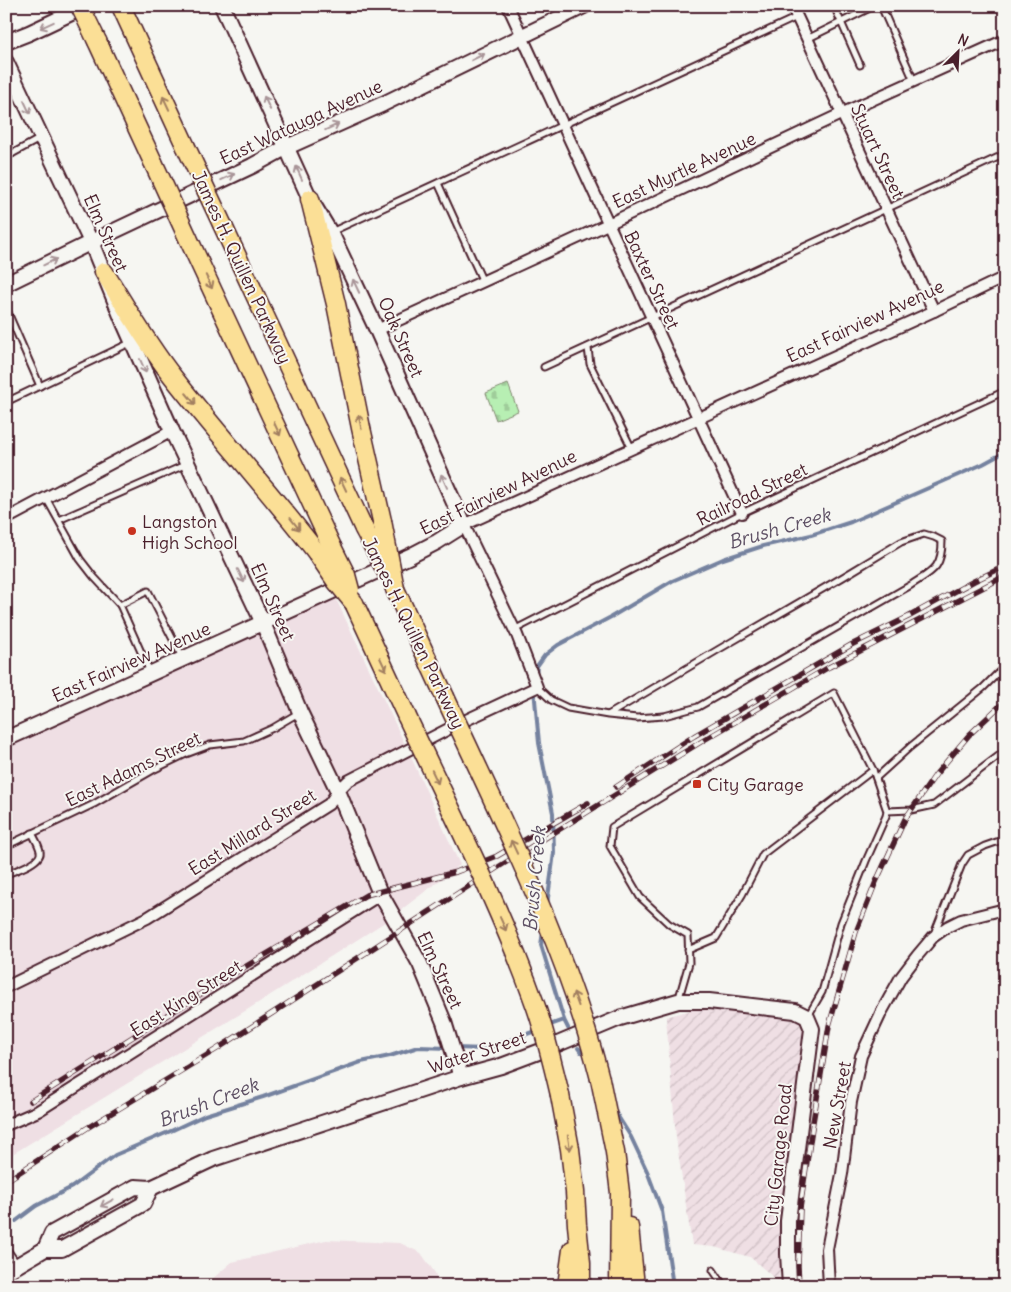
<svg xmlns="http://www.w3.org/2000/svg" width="1011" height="1292" viewBox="0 0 1011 1292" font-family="Delius,sans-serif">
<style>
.built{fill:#efdfe4}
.industrial{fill:url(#industrial-furrows)}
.cemetery{fill:url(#cemetery-stones);stroke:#80876f}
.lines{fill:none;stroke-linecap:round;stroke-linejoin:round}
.stream{stroke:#75829f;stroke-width:4}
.lane-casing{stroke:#4a1f2b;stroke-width:9}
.street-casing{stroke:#4a1f2b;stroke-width:14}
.secondary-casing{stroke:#4a1f2b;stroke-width:18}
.highway-casing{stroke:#4a1f2b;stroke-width:21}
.lane{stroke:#f6f6f2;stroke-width:5}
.street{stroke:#f6f6f2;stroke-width:10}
.secondary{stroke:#f6f6f2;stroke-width:14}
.highway{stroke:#fbdf96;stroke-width:18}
.rail-casing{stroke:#4a1f2b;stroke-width:5.5}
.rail{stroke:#f6f6f2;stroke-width:4;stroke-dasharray:11;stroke-linecap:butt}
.highway-bridge-casing{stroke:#4a1f2b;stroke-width:21;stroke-linecap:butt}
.highway-bridge{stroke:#fbdf96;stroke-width:18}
.oneway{stroke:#a99598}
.oneway2{stroke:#a27f60}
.poi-dot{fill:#c8321e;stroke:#f6f6f2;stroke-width:2}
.labels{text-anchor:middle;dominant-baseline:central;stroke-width:4;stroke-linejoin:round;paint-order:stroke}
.street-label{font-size:18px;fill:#4a1f2b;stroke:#f6f6f2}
.poi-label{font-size:18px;fill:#4a1f2b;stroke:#f6f6f2;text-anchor:start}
.water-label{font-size:19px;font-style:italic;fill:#5f5165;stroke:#f6f6f2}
</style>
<defs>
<pattern id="industrial-furrows" width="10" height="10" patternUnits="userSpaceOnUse" patternTransform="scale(1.25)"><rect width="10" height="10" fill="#efdfe4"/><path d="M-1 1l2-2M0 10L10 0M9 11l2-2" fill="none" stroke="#cebfc4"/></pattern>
<pattern id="cemetery-stones" width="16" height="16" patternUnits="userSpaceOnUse" patternTransform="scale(1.25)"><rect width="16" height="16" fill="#b7efb3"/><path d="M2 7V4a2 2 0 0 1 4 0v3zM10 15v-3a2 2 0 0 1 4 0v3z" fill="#9fcc9a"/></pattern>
</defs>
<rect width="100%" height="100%" fill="#f6f6f2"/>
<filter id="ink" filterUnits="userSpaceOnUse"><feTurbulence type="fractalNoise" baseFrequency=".02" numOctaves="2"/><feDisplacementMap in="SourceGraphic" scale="10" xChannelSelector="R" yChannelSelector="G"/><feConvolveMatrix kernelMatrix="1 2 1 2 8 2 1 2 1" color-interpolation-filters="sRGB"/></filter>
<g filter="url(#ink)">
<g class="built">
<path d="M335,597L410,755L460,865L385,922L250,1008L6,1158V748L279,624Z"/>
<path d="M326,1240L400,1243L421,1253L435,1273L440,1286H204L232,1262Z"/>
</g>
<path class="industrial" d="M695,1009L784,1017L799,1022L806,1036L784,1199L779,1282L750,1257L714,1247L692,1245L676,1138L666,1017Z"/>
<path class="cemetery" d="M508,384L518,411L496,420L486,393Z"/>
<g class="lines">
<g class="stream">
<path d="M536,675L537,666L545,655L558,645L611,617L672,581L723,559L763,546L811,535L851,522L983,464L1005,452"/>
<path d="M534,689L539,743L553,813L554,853L547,905"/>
<path d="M543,932L541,945L564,1020L568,1028"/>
<path d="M547,1026L564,1020"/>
<path d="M456,1048L485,1049L538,1030"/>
<path d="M578,1048L581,1052"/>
<path d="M614,1110L631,1137L647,1171L662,1211L673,1286"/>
<path d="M16,1221L36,1206L72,1187L115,1155L173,1130L205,1115L263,1097L361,1062L390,1056L418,1047L449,1048"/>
</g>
<defs>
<g id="lane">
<path d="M834,6L860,65"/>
<path d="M881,6L914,81"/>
<path d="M807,39L874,6"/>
<path d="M6,141L12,154"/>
<path d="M6,157L41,138"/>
<path d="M438,183L483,282"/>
<path d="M331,232L797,17"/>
<path d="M6,308L40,386"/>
<path d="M588,348L590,364L632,449"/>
<path d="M544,367L1005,154"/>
<path d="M6,402L132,342"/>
<path d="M46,498L80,559L94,577L120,605L150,672"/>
<path d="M59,520L187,464"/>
<path d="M120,605L148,591L183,659"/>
<path d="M514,630L742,513L1005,391"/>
<path d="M537,687L551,700L568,708L608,715L721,648L843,577L901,542L924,534L934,537L942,541C942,569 932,571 911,585L698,707L664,716L637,718L608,715"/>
<path d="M876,778L910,747L983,688L1005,666"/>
<path d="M887,811L911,810L934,805L1005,751"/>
<path d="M6,846L94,804L153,770L186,754L210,745L244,741L273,728L300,712"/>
<path d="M6,874C14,871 43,862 40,851C39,845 35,839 32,833"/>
<path d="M934,934L962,864L968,855L985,846L1005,839"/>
<path d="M688,950L716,938L742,895L763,854L873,770"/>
<path d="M678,1001L689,963L688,935L669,924L640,897L610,846L612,827L834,693L873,770L887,811L886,816L866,861L841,923L822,992L808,1016"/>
<path d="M6,1248L17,1264"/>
<path d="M713,1270L724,1286"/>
</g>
<g id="street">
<path d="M508,6L742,513"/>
<path d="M792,6L934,311"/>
<path d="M377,330L608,224L843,113L1005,40"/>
<path d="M6,519L172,431"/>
<path d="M6,987L147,918L329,804L338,791L348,781L464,721L537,687L517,635L464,525L934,311L1005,277"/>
<path d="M6,1125L38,1111L381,894"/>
<path d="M829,1286L827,1249L842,1174L851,1102L861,1056L882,1011L901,977L917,956L933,937L947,927L961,920L1005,909"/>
</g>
<g id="secondary">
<path d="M6,42L29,33L86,6"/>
<path d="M6,62L91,242L124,323L172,431L263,623L300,712L338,791L379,891L420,964L444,1022L461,1077"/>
<path d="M6,284L108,234L252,166L287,147L383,104L584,6"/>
<path d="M6,739L410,556L437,542L464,525L377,330L334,239L310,199L222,6"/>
<path d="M45,1249L52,1233L135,1187L151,1188L213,1159L461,1077L501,1066L541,1051L620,1018L678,1001H709L795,1011L807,1017L812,1029L788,1221V1254L790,1286"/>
<path d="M6,1272L45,1249H62L143,1204L151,1188"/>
</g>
<g id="highway">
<path d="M121,6L186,147"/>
<path d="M97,41L153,162"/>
<path d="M310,199L336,304L361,428L382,521"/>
<path d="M222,224L364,529"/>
<path d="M188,238L332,547"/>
<path d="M104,272C126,307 147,344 173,377C220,437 271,493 317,553"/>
<path d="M395,589L445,697"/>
<path d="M354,603L407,717"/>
<path d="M600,1079L615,1152L620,1193L619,1286"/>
<path d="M560,1095L570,1149L575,1192L577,1225L581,1263V1286"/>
<path d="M629,1227L635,1286"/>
<path d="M567,1286L572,1250"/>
</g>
</defs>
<use href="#lane" class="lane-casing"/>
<use href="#street" class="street-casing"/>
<use href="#secondary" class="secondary-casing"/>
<use href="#highway" class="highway-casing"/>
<use href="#lane" class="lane"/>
<use href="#street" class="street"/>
<use href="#secondary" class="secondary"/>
<use href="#highway" class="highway"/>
<defs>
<g id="rail">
<path d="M616,787L694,736L851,645L908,617L974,581L1005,566"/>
<path d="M31,1101L223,980L366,895L456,872L497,856L588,803"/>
<path d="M6,1181L87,1128L217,1049L500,866L704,740L829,667L1005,576"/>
<path d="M799,1286L798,1266L800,1208L812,1128L829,1026L856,932L875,884L905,819L936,774L969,735L1005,701"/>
</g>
</defs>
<use href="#rail" class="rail-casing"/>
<use href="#rail" class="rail"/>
<defs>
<g id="highway-bridge">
<path d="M80,6L97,41"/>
<path d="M186,147L222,224"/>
<path d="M153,162L188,238"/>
<path d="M382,521L395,589"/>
<path d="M364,529L387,573"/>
<path d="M332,547L346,575L350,590"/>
<path d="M317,553L336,581L354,603"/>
<path d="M445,697C502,821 566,945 600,1079"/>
<path d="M407,717C452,813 501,908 536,1007C546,1036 553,1065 560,1095"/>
</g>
</defs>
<use href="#highway-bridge" class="highway-bridge-casing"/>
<use href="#highway-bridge" class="highway-bridge"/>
</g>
<defs><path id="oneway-shaft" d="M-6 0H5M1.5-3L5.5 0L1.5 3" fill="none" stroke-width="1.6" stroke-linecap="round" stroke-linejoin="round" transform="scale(1.25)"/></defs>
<g class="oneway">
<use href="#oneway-shaft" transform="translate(47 25) rotate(155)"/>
<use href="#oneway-shaft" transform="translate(478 57) rotate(-26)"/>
<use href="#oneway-shaft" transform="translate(267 103) rotate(-115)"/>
<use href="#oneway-shaft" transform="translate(27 107) rotate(65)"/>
<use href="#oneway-shaft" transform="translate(332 127) rotate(-25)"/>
<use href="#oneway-shaft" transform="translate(299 173) rotate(-114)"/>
<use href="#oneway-shaft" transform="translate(228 177) rotate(-25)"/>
<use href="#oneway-shaft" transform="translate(50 262) rotate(-26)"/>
<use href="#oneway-shaft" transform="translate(356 286) rotate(-115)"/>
<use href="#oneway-shaft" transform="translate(143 366) rotate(66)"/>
<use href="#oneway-shaft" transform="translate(444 481) rotate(-114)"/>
<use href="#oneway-shaft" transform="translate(241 576) rotate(64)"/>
<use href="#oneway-shaft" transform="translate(107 1203) rotate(151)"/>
</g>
<g class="oneway2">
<use href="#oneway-shaft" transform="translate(166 103) rotate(-115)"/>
<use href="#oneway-shaft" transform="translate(209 282) rotate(65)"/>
<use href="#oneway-shaft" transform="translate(191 399) rotate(50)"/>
<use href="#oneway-shaft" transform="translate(360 422) rotate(-102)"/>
<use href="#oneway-shaft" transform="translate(277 429) rotate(65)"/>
<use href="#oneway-shaft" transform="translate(343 484) rotate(-115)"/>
<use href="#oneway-shaft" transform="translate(295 524) rotate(52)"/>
<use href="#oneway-shaft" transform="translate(383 664) rotate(65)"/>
<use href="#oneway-shaft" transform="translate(435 777) rotate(65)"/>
<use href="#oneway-shaft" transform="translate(514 847) rotate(-115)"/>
<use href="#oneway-shaft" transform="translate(503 924) rotate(66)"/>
<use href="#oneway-shaft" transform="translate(576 999) rotate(-110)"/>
<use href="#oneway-shaft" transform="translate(569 1143) rotate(81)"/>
</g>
</g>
<g class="poi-dot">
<circle cx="132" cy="531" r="5"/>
<rect x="692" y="779" width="10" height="10" rx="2.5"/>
</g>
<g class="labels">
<g class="street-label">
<text transform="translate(301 122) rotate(-25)">East Watauga Avenue</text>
<text transform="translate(878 151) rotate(65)">Stuart Street</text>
<text transform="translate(684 170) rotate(-25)">East Myrtle Avenue</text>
<text transform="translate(106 233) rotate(66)">Elm Street</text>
<text transform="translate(242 267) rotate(65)">James H. Quillen Parkway</text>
<text transform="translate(652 280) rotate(65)">Baxter Street</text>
<text transform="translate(865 321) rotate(-25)">East Fairview Avenue</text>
<text transform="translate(401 337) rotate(66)">Oak Street</text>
<text transform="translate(498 492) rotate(-26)">East Fairview Avenue</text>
<text transform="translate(752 494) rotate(-26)">Railroad Street</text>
<text transform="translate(273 602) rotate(66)">Elm Street</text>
<text transform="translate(414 633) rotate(64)">James H. Quillen Parkway</text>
<text transform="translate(131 662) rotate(-24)">East Fairview Avenue</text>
<text transform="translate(133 769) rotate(-26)">East Adams Street</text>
<text transform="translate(252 832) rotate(-32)">East Millard Street</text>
<text transform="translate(440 970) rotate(65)">Elm Street</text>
<text transform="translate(186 998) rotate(-32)">East King Street</text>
<text transform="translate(477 1052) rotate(-18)">Water Street</text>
<text transform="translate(837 1105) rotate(-80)">New Street</text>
<text transform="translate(778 1155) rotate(-84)">City Garage Road</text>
</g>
<g class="poi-label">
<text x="142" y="521">Langston<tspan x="142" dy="21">High School</tspan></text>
<text x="707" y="784">City Garage</text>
</g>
<g class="water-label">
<text transform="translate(779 528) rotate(-16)">Brush Creek</text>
<text transform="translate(534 879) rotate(-85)">Brush Creek</text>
<text transform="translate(208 1102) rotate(-21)">Brush Creek</text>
</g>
</g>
<rect width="1011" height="1292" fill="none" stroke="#f6f6f2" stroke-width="25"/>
<rect x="12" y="12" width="986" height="1267" fill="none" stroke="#4a1f2b" stroke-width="2" filter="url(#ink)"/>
<g transform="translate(958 52) rotate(24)" stroke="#f6f6f2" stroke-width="4" paint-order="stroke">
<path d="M0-4L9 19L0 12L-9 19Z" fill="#4a1f2b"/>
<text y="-8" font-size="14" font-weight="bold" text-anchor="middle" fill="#4a1f2b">N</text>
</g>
</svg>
